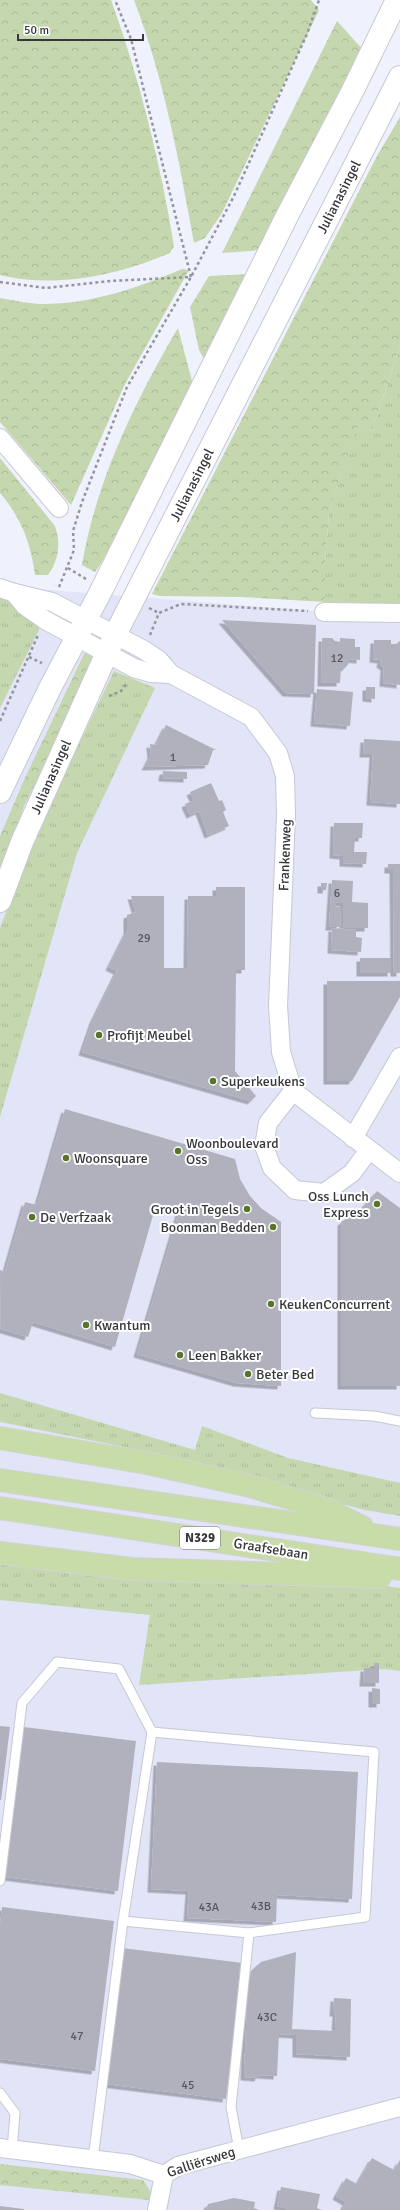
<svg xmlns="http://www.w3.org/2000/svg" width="400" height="2210" viewBox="0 0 400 2210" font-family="Signika,sans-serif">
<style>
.built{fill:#e2e4f7}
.grass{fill:url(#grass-tufts)}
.forest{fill:url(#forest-crowns)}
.building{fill:#b0b1bc;filter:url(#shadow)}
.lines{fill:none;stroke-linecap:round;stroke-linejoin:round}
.lane-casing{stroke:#c7c8d4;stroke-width:11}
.street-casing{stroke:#c7c8d4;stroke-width:20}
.secondary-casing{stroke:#c7c8d4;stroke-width:24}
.primary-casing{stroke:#d3d3d4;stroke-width:24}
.path{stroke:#94959d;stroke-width:2.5;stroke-dasharray:3 3;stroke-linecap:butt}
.lane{stroke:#fff;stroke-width:9}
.street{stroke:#fff;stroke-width:18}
.secondary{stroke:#fff;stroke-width:22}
.primary{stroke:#c7dca9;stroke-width:22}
.poi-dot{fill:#577429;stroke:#fff;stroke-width:1.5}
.labels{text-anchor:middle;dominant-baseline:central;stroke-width:4;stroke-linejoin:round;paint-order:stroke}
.number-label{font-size:12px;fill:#54565b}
.shield{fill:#fff;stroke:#727376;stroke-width:1}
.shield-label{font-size:13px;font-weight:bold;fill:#36373b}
.street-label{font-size:14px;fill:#36373b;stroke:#fff}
.poi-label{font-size:14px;fill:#36373b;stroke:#fff;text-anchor:start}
</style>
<defs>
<pattern id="grass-tufts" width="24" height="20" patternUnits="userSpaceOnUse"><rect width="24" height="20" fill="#c5d7ae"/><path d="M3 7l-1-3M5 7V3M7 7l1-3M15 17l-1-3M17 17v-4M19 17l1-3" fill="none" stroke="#aab997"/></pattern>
<pattern id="forest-crowns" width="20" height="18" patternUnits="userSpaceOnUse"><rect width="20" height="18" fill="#c5d7ae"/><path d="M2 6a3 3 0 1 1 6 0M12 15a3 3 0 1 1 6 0" fill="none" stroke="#aab997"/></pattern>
<filter id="shadow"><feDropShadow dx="-3.5" dy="3.5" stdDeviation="0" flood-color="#0004"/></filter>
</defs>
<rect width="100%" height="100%" fill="#eff1fd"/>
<path class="built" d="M0,586L400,618V2210H0Z"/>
<g class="grass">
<path d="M400,346V604L325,602V561L329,513L357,426L372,431Z"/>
<path d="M0,597L13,603L39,622V630L0,708Z"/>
<path d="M114,671L155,688L77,853L0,1117V928L20,876L65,773Z"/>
<path d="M0,1393L195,1450L202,1426L288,1458L400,1483V1516L365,1510L134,1449L0,1422Z"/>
<path d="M0,1560L371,1584L400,1588V1671L384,1669L139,1685L150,1615L0,1600Z"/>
</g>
<g class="forest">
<path d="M0,0H111C140,80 160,162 174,246L170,253C118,275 56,289 0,275Z"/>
<path d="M134,0H311L319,10L222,213L205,238L194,243C179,160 164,78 134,0Z"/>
<path d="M337,21L364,51L262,250L222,253Z"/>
<path d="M400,117V346L372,431L357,427L329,513L325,561V602L242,597L160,596L152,594L377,156Z"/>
<path d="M182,269L189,270L125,384L71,505L0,422V298C13,300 26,303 39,304C88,305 138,288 182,269Z"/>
<path d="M250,274L205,361L199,350L190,307L209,276Z"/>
<path d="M178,328L193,385L102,562L95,572L82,565C96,481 135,401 178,328Z"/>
<path d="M0,458L55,526C61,543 59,560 48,575H35C31,544 21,517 0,493Z"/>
<path d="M85,652L97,658L24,806L0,875V836L24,780Z"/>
<path d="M0,2164L143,2180L151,2192L149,2200L0,2185Z"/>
</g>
<g class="building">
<path d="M222,620L316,625L314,694L286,693Z"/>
<path d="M322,638H332L335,641L340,642V638L355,639V647H360V660L349,659V663L345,668L341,667L340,683H321Z"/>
<path d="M374,640H391V644H396L400,641V685L383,683L384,667L380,664L381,660L373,659Z"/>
<path d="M366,687H375V699L366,698Z"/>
<path d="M317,689L353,692L350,726L314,723Z"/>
<path d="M166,725L216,750H213L208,765L145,767L151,755L150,744L156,745Z"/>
<path d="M364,739L400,741V804L370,802L373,754H363Z"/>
<path d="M163,771L187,772V779L162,778Z"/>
<path d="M211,783L219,801L222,800L226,810L223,812L229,826L208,835L199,811L190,815L185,804L194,800L190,792Z"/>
<path d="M334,823H363L362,838H355L354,852H367L366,864L343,863V856L333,855Z"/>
<path d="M388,864H400V973H394L393,870H388Z"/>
<path d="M332,880L353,881L352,902L368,903V928H343V903H336V907H341L340,927H329Z"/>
<path d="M321,883H327L326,890H321Z"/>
<path d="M216,887H245V970H236L235,1071L256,1096L251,1101L82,1052L93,1020L117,971L109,967L127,931V915L136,912L131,896H164V968H187L188,896H216Z"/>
<path d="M332,928L356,930V937L362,938L361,952L331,950Z"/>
<rect x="360" y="958" width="31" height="15"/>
<path d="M327,981H400V997L352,1081H327Z"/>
<path d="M65,1109L235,1159L240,1179L250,1196L261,1208L281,1222V1386L237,1383L137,1354L179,1212L156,1205L115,1347L33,1322L28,1337L1,1329L0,1270L5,1272L25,1202L37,1205Z"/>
<path d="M377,1191L400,1208V1386H341V1222L359,1211Z"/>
<path d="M374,1663H379V1683H363L364,1668H374Z"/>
<path d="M372,1688L380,1689V1704H372Z"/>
<path d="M0,1726L10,1727L1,1800H0Z"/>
<path d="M24,1727L136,1741L118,1891L6,1877Z"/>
<path d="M157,1762L358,1772L352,1899L277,1895L276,1922L187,1918L189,1891L151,1889Z"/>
<path d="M2,1907L114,1921L95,2071L0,2059V1926Z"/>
<path d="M122,1948L243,1963L226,2099L106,2084Z"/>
<path d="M296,1952L292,2029L335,2031L336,2013H333L334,1998L351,1999L350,2057L296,2054V2035L279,2034L277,2076L259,2075L258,2078L245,2077L244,2076L248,1982L252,1970L261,1962Z"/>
<path d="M372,2158L394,2170L400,2160V2210H342L346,2202L336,2196L346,2178L357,2184Z"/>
<path d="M281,2187L320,2194L317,2208L322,2210H285V2208L277,2206Z"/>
<path d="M234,2198L255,2202L254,2208L259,2210H206L208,2204Z"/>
<path d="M0,2206L24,2209V2210H0Z"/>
</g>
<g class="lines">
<defs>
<g id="lane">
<path d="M315,1413L374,1416L400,1421"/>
<path d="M0,1881L22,1703L57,1662L119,1669L152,1732L374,1752L365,1917L249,1933L231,2107L239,2150"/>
<path d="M123,1921L152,1732"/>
<path d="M0,2093L15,2113L12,2150"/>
<path d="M93,2159L123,1921L249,1933"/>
</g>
<g id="street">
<path d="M0,438L59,508"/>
<path d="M0,588L15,593L52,602L144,650L159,660L171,674L251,717L278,753L285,776L286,815L278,1006L281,1052L293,1091L400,1173"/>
<path d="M15,594L25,606L45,620L134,668L151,673L171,674"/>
<path d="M324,612L400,613"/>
<path d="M293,1091L268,1123L264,1146L272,1168L295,1190L324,1193L352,1173L369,1150"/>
<path d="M353,1138L400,1057"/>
<path d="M0,2148L130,2164L164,2175L178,2166L400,2107"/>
<path d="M157,2210L164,2175"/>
</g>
<g id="secondary">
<path d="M0,792L50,688L102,589L288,214L352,92L397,0"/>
<path d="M0,901L22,842L115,635L400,77"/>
</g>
<g id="primary">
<path d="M0,1438L147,1463L250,1486L326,1509L362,1527"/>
<path d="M0,1480L400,1539"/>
<path d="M0,1508L400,1569"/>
<path d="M0,1553L132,1569L380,1577"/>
</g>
</defs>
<use href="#lane" class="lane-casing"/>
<use href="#street" class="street-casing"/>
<use href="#secondary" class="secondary-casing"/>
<use href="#primary" class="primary-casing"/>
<g class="path">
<path d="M0,282L46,288L110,281L191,277L131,39L115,0"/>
<path d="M68,568L86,579"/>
<path d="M59,587L74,550L73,531L82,502L127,387L191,277L234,196L307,34L319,0"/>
<path d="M149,608L159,613"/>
<path d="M150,635L159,613L181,604L308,611"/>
<path d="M29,657L42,663"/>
<path d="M109,696L121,691L127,683"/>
<path d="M0,721L38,635"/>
</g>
<use href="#lane" class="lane"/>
<use href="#street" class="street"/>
<use href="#secondary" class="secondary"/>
<use href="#primary" class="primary"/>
</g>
<g class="poi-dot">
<circle cx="99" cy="1035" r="4"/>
<circle cx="213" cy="1081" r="4"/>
<circle cx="178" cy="1151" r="4"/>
<circle cx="66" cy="1158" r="4"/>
<circle cx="377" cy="1204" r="4"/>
<circle cx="247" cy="1209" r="4"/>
<circle cx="32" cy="1217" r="4"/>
<circle cx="273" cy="1227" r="4"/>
<circle cx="271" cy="1304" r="4"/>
<circle cx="86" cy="1325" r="4"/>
<circle cx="180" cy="1355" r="4"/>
<circle cx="248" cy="1374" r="4"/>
</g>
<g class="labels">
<g class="number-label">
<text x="337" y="658">12</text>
<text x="173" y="757">1</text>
<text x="337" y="893">6</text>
<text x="144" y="938">29</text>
<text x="261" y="1906">43B</text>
<text x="209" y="1907">43A</text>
<text x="267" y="2017">43C</text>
<text x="77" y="2036">47</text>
<text x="188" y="2085">45</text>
</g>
<rect class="shield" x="180" y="1527" width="40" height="22" rx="3"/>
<g class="shield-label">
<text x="200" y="1538">N329</text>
</g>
<g class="street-label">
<text transform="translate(339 197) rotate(-63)">Julianasingel</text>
<text transform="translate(192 485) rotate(-63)">Julianasingel</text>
<text transform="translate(51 777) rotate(-66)">Julianasingel</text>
<text transform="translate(285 855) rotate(-88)">Frankenweg</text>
<text transform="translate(271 1549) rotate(9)">Graafsebaan</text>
<text transform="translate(201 2162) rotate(-18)">Galliërsweg</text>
</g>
<g class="poi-label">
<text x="107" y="1035">Profijt Meubel</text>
<text x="221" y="1081">Superkeukens</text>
<text x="186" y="1143">Woonboulevard<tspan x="186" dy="16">Oss</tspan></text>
<text x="74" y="1158">Woonsquare</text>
<text x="369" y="1196" text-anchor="end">Oss Lunch<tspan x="369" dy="16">Express</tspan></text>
<text x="239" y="1209" text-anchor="end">Groot in Tegels</text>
<text x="40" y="1217">De Verfzaak</text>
<text x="265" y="1227" text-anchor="end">Boonman Bedden</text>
<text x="279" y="1304">KeukenConcurrent</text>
<text x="94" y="1325">Kwantum</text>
<text x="188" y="1355">Leen Bakker</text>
<text x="256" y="1374">Beter Bed</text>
</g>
</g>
<path d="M18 34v6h125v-6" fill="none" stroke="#36373b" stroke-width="2"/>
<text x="24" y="34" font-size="12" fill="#36373b" stroke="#ffffff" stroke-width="3" paint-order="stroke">50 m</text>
</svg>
